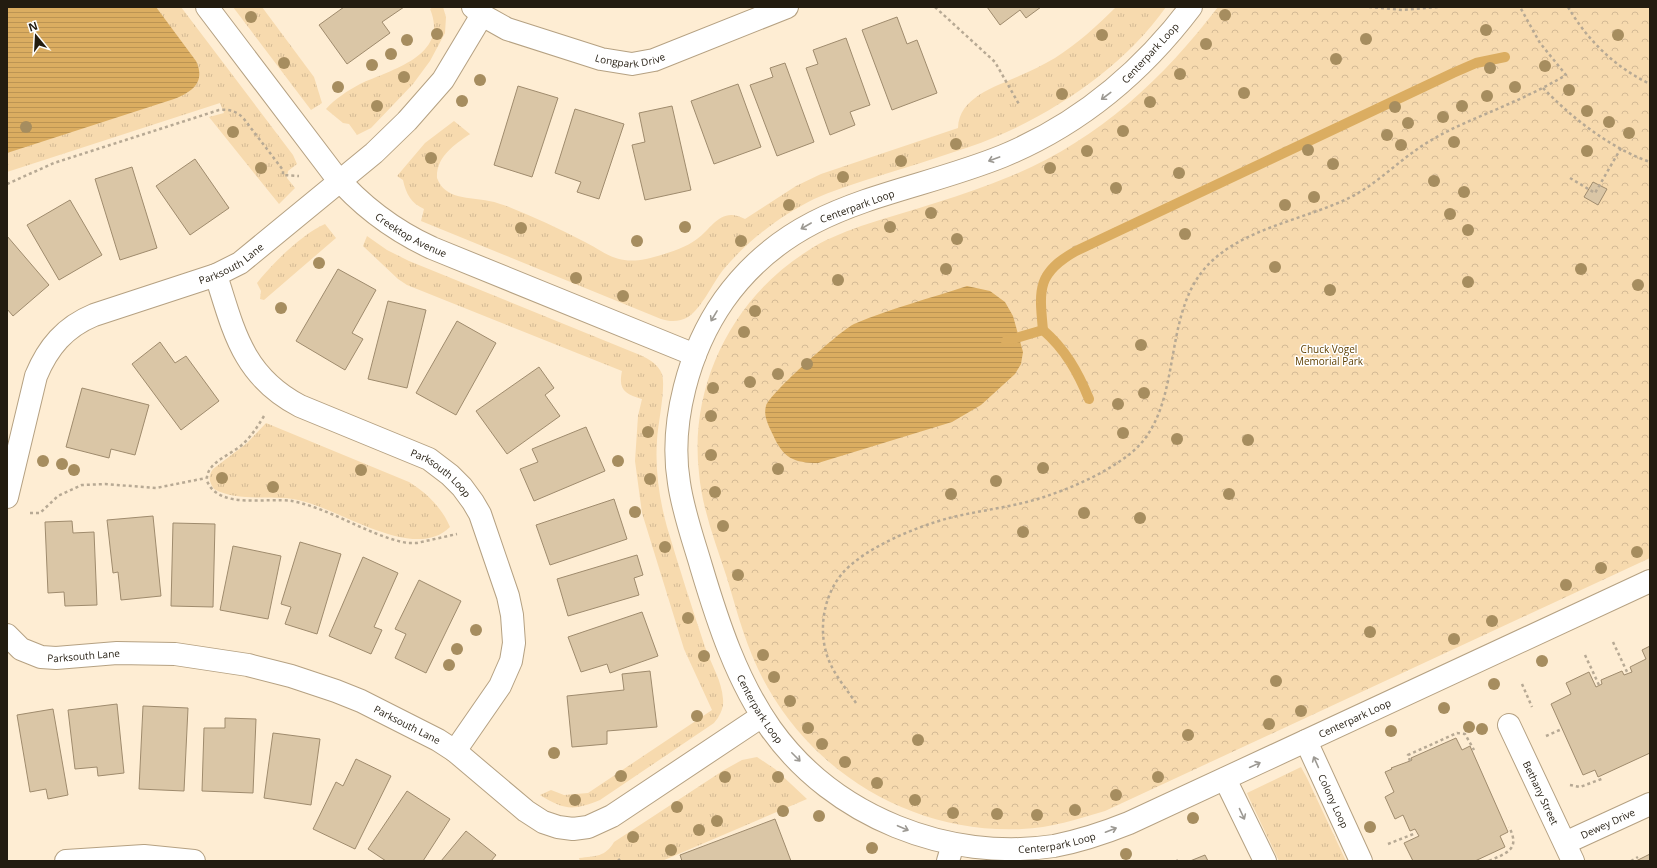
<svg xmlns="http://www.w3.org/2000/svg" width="1657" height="868" viewBox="0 0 1657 868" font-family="'Open Sans',sans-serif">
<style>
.grass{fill:url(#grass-tufts)}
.park{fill:url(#park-crowns)}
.water{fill:url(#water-rules)}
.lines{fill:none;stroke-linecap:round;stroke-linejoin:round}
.stream{stroke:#dbad61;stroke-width:10}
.building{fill:#dac6a6;stroke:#9f8b6d}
.minor-casing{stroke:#b5a182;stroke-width:24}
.tertiary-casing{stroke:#b5a182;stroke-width:24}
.path{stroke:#b7a994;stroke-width:2.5;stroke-dasharray:3 3;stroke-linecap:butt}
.minor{stroke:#fff;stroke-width:22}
.tertiary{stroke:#fff;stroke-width:22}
.tree{fill:#a68d5f}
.oneway{stroke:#9c9993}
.labels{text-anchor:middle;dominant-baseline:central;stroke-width:3;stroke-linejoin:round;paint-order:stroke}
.street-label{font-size:10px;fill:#231c10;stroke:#fff}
.park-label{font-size:10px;fill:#5e3f00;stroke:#fff}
</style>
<defs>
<pattern id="grass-tufts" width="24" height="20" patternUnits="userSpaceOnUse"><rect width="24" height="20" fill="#f7daae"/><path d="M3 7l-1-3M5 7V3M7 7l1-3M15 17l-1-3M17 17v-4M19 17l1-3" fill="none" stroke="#d3ba95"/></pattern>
<pattern id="park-crowns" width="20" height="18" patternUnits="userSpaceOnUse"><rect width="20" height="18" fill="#f7daae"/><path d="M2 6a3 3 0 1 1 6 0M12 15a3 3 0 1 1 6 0" fill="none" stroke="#d3ba95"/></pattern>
<pattern id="water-rules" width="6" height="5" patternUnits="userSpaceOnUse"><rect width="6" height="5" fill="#dbad61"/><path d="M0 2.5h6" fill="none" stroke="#bc9453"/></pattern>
</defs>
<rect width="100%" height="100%" fill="#feedd3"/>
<g class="grass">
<path d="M7,7H181L293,155L297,164L288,171L287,178L295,188L279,204L209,117L224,113L220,103L7,172Z"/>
<path d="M233,7H262L314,77L322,103L311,110Z"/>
<path d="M433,7H443L446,17L445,33L430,61L413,84L371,128L357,135L349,124L343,123L326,109C335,99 347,91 360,84C390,70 450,56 430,9Z"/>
<path d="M1116,7H1166C1121,71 1042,122 969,147C936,158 902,169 869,179C851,185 832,191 814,199C780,216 747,241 723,270C712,284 702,308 688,317C680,322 670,322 661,319L421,221L424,209C411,203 406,194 403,180L397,176L425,143L454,121L470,134C454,145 436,157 437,178C445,200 470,197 489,201C496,202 503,205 509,207C534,217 558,228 581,240C606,252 615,265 646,259C662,255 684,249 697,239C713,227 721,206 745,219L796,186L821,174L958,128C959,97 995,87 1019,76C1031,71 1043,65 1055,58C1077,44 1097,26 1116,7Z"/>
<path d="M325,224L336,238L264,300L260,299L261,291L257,283L261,278C276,260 304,233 325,224Z"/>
<path d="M367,236L387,250L409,261L640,355C649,359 658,364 662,374C666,388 658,423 657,440C655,469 659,498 667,527C679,567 692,608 705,647C711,664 722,681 723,699C724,708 720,716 714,723L600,800C573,811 564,810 540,795L551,790L564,795L588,793L712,710L684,649L642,513L635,461L638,416L642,399C625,394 618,390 622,371L407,285L398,279L363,246Z"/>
<path d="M266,423L409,482C427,493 442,508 450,527C414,563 339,508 298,500C271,494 240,503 214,489C209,482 208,476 213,469L247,443Z"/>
<path d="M757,757L775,769L807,799L662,861H580L579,858C596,856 605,857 614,842L724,770L742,760Z"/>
<path d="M1301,767L1307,778L1346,861H1279L1249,798L1247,793Z"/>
</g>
<path class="park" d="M1218,7H1650V558L1105,811C1078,819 1050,828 1022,829C918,834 819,778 768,688C748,654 738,615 727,578C716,544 702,509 699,473C689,386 732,299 806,252C823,240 842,233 861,226C911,210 963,196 1011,176C1097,141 1163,79 1218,7Z"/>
<g class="water">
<path d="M7,7H156L196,61C206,82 192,92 174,99L7,153Z"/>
<path d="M967,286L990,291L1005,302L1013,316L1023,352L1021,364L1015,374L981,405L952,422L818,463C794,463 783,458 773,435C769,426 763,416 766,406C769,394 841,330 854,324C889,309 931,298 967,286Z"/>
</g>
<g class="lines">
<g class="stream">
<path d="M1006,341L1043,330"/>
<path d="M1089,399C1078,372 1065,349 1043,330C1039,289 1037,273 1076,251L1453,73L1476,63L1505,57"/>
</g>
</g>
<g class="building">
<path d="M344,7H404L382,22L390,33L347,64L319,25Z"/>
<path d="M987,7H1041L1026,18L1020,10L1000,25Z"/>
<path d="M897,17L907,44L917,40L937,93L892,110L862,30Z"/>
<path d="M846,38L870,105L850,112L855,125L830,135L806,68L818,64L813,50Z"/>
<path d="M785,63L814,142L777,156L750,85L773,77L770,68Z"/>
<path d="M738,84L761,147L714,164L691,101Z"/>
<path d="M518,86L558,98L532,177L494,165Z"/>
<path d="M672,106L691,190L645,200L632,145L645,142L639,113Z"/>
<path d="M575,109L624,124L599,199L577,192L581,182L555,173Z"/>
<path d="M195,159L229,208L190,235L156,186Z"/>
<path d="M132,167L157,248L120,260L95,179Z"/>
<path d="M1593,182L1607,189L1598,205L1584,197Z"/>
<path d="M70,200L102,255L59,280L27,225Z"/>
<path d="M7,236L49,285L13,316L7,309Z"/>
<path d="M338,269L376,290L352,333L363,339L345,370L296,341Z"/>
<path d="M388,301L426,310L407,388L368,379Z"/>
<path d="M457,321L496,343L456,415L416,393Z"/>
<path d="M160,342L175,363L186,356L219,401L181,430L132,364Z"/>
<path d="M539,367L554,388L545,395L560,416L507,454L476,411Z"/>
<path d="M82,388L149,405L135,455L111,449L109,458L66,447Z"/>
<path d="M586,427L605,471L534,501L520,469L538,462L532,449Z"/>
<path d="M614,499L627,539L550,565L536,525Z"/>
<path d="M153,516L161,596L121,600L118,572L113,573L107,520Z"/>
<path d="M72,521L73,533L94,532L97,605L65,606L64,592L48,593L45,522Z"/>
<path d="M173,523L215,524L213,607L171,606Z"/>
<path d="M300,542L341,554L317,634L285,624L291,607L281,604Z"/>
<path d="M233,546L281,556L268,619L220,610Z"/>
<path d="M637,555L643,575L634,578L639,595L568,616L557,579Z"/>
<path d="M363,557L398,573L374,627L382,630L371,654L329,636Z"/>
<path d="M419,580L461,601L426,673L395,658L406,634L395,629Z"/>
<path d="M642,612L658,656L610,673L607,664L581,672L568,637Z"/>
<path d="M1650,646V753L1598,777L1595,770L1583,775L1551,704L1571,694L1566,683L1589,672L1596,687L1602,684L1601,680L1622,671L1624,675L1632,672L1630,667L1646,659L1642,650Z"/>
<path d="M650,671L657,727L607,731V744L572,747L567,696L624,690L622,674Z"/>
<path d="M117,704L124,773L98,776L97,767L75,769L68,710Z"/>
<path d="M143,706L188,708L184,791L139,789Z"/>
<path d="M53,709L68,795L48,799L46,789L30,792L17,715Z"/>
<path d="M225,718L256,719L253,793L202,791L204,728H225Z"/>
<path d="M273,733L320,739L311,805L264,798Z"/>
<path d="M1456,738L1462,750L1470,746L1508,832L1500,836L1505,847L1475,861H1413L1404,843L1419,836L1415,829L1410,831L1403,815L1395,819L1385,797L1394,792L1385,772L1392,769L1391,768L1410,761L1412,760L1411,758Z"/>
<path d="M356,759L391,776L355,849L313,829L336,782L343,786Z"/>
<path d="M407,791L450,819L423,861H386L368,849Z"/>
<path d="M775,819L791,861H682L680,855Z"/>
<path d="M466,831L496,855L491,861H441Z"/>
<path d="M1650,854V861H1636Z"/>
<path d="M1205,855L1208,861H1190Z"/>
</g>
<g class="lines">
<defs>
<g id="minor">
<path id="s1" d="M473,7L482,15L507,29L601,59L632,64L654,60L787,7"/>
<path id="s2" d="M216,275C234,332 243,376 300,406L429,459L450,475L462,487L473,502L480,514L508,596L512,615L514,643L511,661L500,686L455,751"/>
<path id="s3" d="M7,497L36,376C48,347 65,327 94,315L216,275L240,263L374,153L407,121L443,80L482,15"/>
<path id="s4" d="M7,635L21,649L41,657L56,658L117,653L175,654L248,665L291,676L336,691L361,701L438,740L455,751L526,811L543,822L558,827L573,829L588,827L612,816L762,716"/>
<path id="s5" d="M1509,725L1573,861"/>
<path id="s6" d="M1306,741L1361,861"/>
<path d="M1225,779L1265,861"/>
<path id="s7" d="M1565,843L1650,804"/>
<path d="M66,861L144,856L194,861"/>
<path d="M948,861L953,844"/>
</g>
<g id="tertiary">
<path id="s8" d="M207,7L333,173C361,206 393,230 432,248L695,355"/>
<path id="s9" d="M1191,7C1141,73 1080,124 1003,156C899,198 796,199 724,300C689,350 669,423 679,483C683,511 693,539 701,566C718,623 737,681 771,729C834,817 948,862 1054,846C1080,841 1104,833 1129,823L1650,581"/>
</g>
</defs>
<use href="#minor" class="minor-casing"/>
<use href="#tertiary" class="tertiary-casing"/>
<g class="path">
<path d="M935,7L995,62L1020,106"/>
<path d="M1369,7L1403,10L1438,7"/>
<path d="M1568,7C1588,41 1615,67 1650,84"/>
<path d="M1543,88C1572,118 1610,148 1650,162"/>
<path d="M1570,178L1595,193L1621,148"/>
<path d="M7,184L54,163L219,110C229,109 237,111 244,119L283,170V175L299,176"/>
<path d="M264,416C258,426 252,435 244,443C232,455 205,462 207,481C219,510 267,497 292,501C332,509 367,535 407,543H417L457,534"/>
<path d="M30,513H40L58,496L82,485L105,484L156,488L206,478"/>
<path d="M1613,642L1628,674"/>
<path d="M1585,655L1599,685"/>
<path d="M1522,684L1532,707"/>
<path d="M856,703C845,687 831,671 826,652C819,627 824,596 841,575C863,548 916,527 949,518C981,510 1014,507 1044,497C1074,487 1106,473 1131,453C1185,409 1160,318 1206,267C1241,228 1305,220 1351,197C1380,182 1402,157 1430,141C1456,125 1485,115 1513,102C1531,94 1549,85 1566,75L1540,43L1520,7"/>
<path d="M1546,736L1562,729"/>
<path d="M1410,761L1408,755L1457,733L1465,734L1474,750"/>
<path d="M1570,785L1580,787L1604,778"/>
<path d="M1388,844L1416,833"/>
<path d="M618,861L620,859"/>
<path d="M1177,861L1178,860"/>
<path d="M1489,861C1506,853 1521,850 1509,827"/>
<path d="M1631,861L1638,857"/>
</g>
<use href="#minor" class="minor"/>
<use href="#tertiary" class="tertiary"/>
</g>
<g class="tree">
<circle cx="1225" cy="15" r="6"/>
<circle cx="251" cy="17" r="6"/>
<circle cx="1486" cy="30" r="6"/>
<circle cx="437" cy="34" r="6"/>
<circle cx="1102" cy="35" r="6"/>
<circle cx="1618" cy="35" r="6"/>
<circle cx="1366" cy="39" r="6"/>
<circle cx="407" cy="40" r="6"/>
<circle cx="1206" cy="44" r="6"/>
<circle cx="391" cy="54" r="6"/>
<circle cx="1336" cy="59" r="6"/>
<circle cx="284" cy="63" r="6"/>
<circle cx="372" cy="65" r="6"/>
<circle cx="1545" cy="66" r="6"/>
<circle cx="1490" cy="68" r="6"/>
<circle cx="1180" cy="74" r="6"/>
<circle cx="404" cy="77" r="6"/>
<circle cx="480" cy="80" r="6"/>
<circle cx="338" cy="87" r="6"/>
<circle cx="1515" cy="87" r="6"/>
<circle cx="1569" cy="90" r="6"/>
<circle cx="1244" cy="93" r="6"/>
<circle cx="1062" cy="94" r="6"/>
<circle cx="1487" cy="96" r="6"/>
<circle cx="462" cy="101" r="6"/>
<circle cx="1150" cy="102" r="6"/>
<circle cx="377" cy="106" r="6"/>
<circle cx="1462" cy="106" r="6"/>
<circle cx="1395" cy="107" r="6"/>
<circle cx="1587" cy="111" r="6"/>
<circle cx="1443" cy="117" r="6"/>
<circle cx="1609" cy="122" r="6"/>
<circle cx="1408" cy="123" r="6"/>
<circle cx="26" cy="127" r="6"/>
<circle cx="1123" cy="131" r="6"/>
<circle cx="233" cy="132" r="6"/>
<circle cx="1629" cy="133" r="6"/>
<circle cx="1387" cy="135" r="6"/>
<circle cx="1454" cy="142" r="6"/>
<circle cx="956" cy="144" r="6"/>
<circle cx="1401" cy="145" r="6"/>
<circle cx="1308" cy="150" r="6"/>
<circle cx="1087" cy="151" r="6"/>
<circle cx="1587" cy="151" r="6"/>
<circle cx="431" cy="158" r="6"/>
<circle cx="901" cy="161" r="6"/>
<circle cx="1333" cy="164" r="6"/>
<circle cx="261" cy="168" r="6"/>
<circle cx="1050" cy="168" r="6"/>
<circle cx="1179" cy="173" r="6"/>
<circle cx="843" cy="177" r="6"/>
<circle cx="1434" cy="181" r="6"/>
<circle cx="1116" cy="188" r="6"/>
<circle cx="1464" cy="192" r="6"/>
<circle cx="1314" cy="197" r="6"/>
<circle cx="789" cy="205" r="6"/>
<circle cx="1285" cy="205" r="6"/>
<circle cx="931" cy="213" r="6"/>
<circle cx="1450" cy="214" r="6"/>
<circle cx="685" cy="227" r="6"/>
<circle cx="890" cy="227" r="6"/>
<circle cx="521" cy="228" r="6"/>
<circle cx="1468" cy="230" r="6"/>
<circle cx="1185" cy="234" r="6"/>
<circle cx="957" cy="239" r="6"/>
<circle cx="637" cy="241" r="6"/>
<circle cx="741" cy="241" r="6"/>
<circle cx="319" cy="263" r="6"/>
<circle cx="1275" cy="267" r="6"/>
<circle cx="946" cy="269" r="6"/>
<circle cx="1581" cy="269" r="6"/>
<circle cx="576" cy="278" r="6"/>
<circle cx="838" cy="280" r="6"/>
<circle cx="1468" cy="282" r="6"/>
<circle cx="1638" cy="285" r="6"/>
<circle cx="1330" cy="290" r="6"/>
<circle cx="623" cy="296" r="6"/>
<circle cx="281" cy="308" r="6"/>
<circle cx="755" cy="311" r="6"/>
<circle cx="744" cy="332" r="6"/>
<circle cx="1141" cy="345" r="6"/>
<circle cx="807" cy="364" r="6"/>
<circle cx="778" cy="374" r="6"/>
<circle cx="750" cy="382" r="6"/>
<circle cx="713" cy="388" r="6"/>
<circle cx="1144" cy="393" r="6"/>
<circle cx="1118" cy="404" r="6"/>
<circle cx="711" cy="416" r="6"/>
<circle cx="648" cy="432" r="6"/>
<circle cx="1123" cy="433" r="6"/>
<circle cx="1177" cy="439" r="6"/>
<circle cx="1248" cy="440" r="6"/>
<circle cx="711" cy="455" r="6"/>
<circle cx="43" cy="461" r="6"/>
<circle cx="618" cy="461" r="6"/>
<circle cx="62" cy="464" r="6"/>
<circle cx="1043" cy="468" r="6"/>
<circle cx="778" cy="469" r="6"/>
<circle cx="74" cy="470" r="6"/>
<circle cx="361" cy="470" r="6"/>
<circle cx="222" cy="478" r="6"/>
<circle cx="650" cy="479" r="6"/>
<circle cx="996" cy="481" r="6"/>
<circle cx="273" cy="487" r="6"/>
<circle cx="715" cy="492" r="6"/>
<circle cx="951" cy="494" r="6"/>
<circle cx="1229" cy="494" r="6"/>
<circle cx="635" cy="512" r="6"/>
<circle cx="1084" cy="513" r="6"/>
<circle cx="1140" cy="518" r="6"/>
<circle cx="723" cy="526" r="6"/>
<circle cx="1023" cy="532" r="6"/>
<circle cx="665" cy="547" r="6"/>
<circle cx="1637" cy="552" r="6"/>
<circle cx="1601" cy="568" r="6"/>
<circle cx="738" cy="575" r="6"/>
<circle cx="1566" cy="585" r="6"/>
<circle cx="688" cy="618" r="6"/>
<circle cx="1492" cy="621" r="6"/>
<circle cx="476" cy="630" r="6"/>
<circle cx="1370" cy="632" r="6"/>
<circle cx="1454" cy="639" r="6"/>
<circle cx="457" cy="649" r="6"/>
<circle cx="763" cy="655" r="6"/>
<circle cx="704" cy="656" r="6"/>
<circle cx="1542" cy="661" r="6"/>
<circle cx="449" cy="665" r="6"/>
<circle cx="774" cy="677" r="6"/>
<circle cx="1276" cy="681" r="6"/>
<circle cx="1494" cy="684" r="6"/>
<circle cx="790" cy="701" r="6"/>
<circle cx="1444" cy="708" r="6"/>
<circle cx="1301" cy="711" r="6"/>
<circle cx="697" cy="716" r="6"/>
<circle cx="1269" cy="724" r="6"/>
<circle cx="1469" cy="727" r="6"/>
<circle cx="808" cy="728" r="6"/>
<circle cx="1482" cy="729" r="6"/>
<circle cx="1391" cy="731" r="6"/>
<circle cx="1188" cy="735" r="6"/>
<circle cx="918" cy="740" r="6"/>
<circle cx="822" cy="744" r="6"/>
<circle cx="554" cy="753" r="6"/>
<circle cx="845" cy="762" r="6"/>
<circle cx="621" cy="776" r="6"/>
<circle cx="725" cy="777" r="6"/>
<circle cx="778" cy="777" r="6"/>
<circle cx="1158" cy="777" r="6"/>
<circle cx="877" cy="783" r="6"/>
<circle cx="1116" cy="795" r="6"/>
<circle cx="575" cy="800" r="6"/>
<circle cx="915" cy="800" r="6"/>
<circle cx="677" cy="807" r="6"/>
<circle cx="1075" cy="810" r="6"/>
<circle cx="783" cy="811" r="6"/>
<circle cx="953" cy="813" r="6"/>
<circle cx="997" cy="814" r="6"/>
<circle cx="1037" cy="815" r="6"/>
<circle cx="819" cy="816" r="6"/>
<circle cx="1193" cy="818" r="6"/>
<circle cx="717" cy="821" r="6"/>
<circle cx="1370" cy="827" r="6"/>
<circle cx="699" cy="830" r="6"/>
<circle cx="633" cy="837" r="6"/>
<circle cx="872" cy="848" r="6"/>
<circle cx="671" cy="850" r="6"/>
<circle cx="1126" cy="854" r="6"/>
</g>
<defs><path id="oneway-shaft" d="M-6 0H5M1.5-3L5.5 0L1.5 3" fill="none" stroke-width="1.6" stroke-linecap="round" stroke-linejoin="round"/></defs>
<g class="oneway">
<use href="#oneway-shaft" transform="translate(1106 96) rotate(143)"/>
<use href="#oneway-shaft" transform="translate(994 159) rotate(160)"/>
<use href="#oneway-shaft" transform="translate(806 226) rotate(150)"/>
<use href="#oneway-shaft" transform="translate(714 316) rotate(121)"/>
<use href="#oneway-shaft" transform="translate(796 757) rotate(45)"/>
<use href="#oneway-shaft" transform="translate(1316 762) rotate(-114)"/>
<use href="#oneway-shaft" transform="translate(1255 765) rotate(-25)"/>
<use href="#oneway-shaft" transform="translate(1242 814) rotate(65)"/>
<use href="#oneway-shaft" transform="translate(903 828) rotate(23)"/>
<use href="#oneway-shaft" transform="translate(1111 830) rotate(-21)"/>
</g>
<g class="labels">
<g class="street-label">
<text transform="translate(1150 53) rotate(-47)">Centerpark Loop</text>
<text stroke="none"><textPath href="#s1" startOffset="169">Longpark Drive</textPath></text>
<text transform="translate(857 206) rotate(-20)">Centerpark Loop</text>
<text stroke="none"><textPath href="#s8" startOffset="309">Creektop Avenue</textPath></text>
<text stroke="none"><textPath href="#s3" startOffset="358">Parksouth Lane</textPath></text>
<text stroke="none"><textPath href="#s2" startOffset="318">Parksouth Loop</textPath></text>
<text stroke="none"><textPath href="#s4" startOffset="84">Parksouth Lane</textPath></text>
<text stroke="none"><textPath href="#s9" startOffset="997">Centerpark Loop</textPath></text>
<text stroke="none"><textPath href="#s9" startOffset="1669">Centerpark Loop</textPath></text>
<text stroke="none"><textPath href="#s4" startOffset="420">Parksouth Lane</textPath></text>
<text stroke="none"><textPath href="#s5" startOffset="75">Bethany Street</textPath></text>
<text stroke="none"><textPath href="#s6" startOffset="66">Colony Loop</textPath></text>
<text stroke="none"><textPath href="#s7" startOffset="47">Dewey Drive</textPath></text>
<text stroke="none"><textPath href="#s9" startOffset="1345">Centerpark Loop</textPath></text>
</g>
<g class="park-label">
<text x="1329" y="349">Chuck Vogel<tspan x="1329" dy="12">Memorial Park</tspan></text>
</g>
</g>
<rect width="1657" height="868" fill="none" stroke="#231c10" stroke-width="16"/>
<g transform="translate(36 36) rotate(342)" stroke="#ffffff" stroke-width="3" paint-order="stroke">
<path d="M0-3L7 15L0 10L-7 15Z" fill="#231c10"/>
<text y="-6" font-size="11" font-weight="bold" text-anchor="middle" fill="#231c10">N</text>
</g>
</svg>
